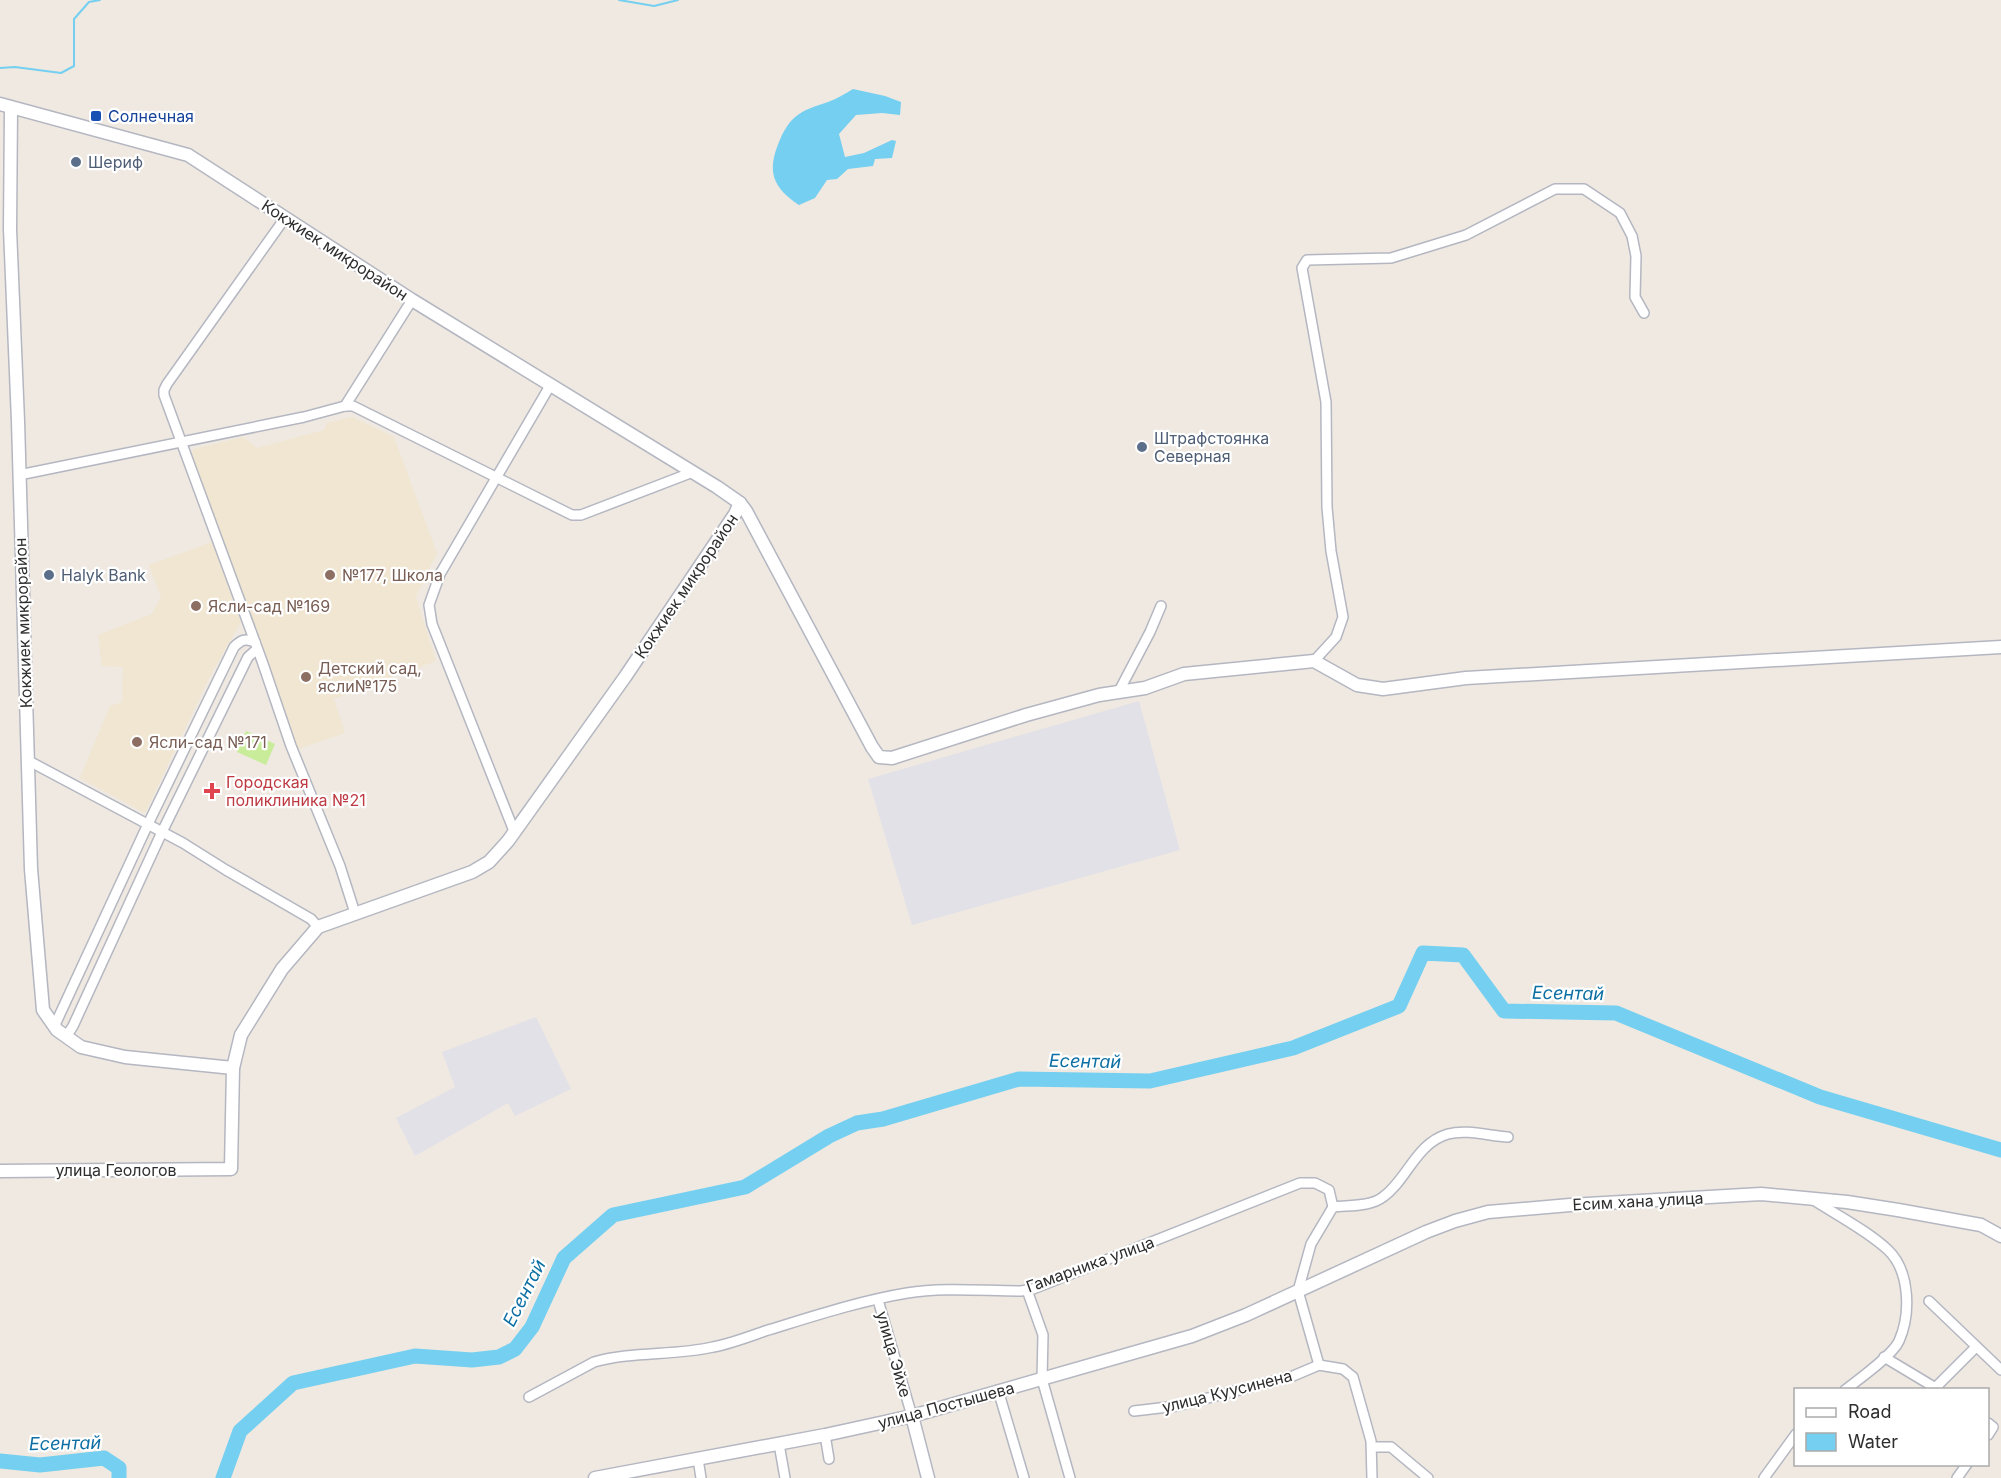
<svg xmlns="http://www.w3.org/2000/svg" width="2001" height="1478" viewBox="0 0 2001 1478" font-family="Inter,sans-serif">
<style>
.industrial{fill:#e3e1e8}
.education{fill:#f0e6d1}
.pitch{fill:#c9ec9a}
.water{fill:#75cff0}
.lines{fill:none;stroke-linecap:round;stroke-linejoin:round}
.stream{stroke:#75cff0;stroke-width:2}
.river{stroke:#75cff0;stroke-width:15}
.minor-casing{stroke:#b4b7c1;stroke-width:12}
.tertiary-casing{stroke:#b4b7c1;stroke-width:15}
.minor{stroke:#fff;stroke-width:9}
.tertiary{stroke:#fff;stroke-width:12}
.transit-dot{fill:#1a4fb4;stroke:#fff;stroke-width:2}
.service-dot{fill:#5c6f8a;stroke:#fff;stroke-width:2}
.education-dot{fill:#8d6e63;stroke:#fff;stroke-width:2}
.health-dot{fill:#e0444e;stroke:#fff;stroke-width:2}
.labels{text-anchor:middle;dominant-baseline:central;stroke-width:4.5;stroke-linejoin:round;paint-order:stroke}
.transit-label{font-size:16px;fill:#164399;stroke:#fff;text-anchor:start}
.service-label{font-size:16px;fill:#4e5e75;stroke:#fff;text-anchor:start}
.street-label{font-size:16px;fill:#2e2e2e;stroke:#fff}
.education-label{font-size:16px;fill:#785e54;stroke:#fff;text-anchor:start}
.health-label{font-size:16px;fill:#be3a42;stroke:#fff;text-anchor:start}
.water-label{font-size:18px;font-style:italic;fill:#0d6fa3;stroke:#fff}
</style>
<rect width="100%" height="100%" fill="#efe9e1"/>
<g class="industrial">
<path d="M1139,701L1180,850L912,925L868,779Z"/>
<path d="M536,1017L571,1089L515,1116L508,1103L415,1156L396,1118L455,1087L442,1052Z"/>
</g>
<g class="education">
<path d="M352,417L394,437L437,553L416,597L436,661L334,699L345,733L295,750L189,454L194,449L243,437L257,448L324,430L327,423Z"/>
<path d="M212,542L241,622L210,676L145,813L80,778L110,706L122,702L123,667L102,666L98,635L152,614L161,597L149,565Z"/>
</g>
<path class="pitch" d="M246,731L275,744L266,765L237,752Z"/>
<path class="water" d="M853,89L885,96L901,102L900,115L882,113L856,115L839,134L845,157L864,153L892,140L896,141L892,158L875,159L873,166L848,169L837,179L827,180L815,198L799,205C772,187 767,171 779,142C782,134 788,123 794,118C804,109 816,106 828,102C836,99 845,94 853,89Z"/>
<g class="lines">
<g class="stream">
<path d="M619,0L654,6L678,0"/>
<path d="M0,68L15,67L61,73L74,66V19L89,2L100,0"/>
</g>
<g class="river">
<path d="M0,1461L40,1465L104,1458L119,1468V1478"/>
<path d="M223,1478L240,1431L293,1383L415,1356L472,1360L499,1357L515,1349L532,1327L564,1258L613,1215L745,1187L829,1136L857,1123L883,1119L1019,1079L1150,1081L1293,1048L1399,1006L1423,953L1463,955L1504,1011L1616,1013L1820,1097L2001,1150"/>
</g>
<defs>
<g id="minor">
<path d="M285,218L167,384L164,390V395L262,661L291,746L340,866L355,913"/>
<path d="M345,406L412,300"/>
<path d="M19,475L304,417L345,406H353L572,515H581L693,472"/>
<path d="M1314,661L1336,637L1343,617L1331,551L1327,507L1326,402L1302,268L1307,260L1391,258L1466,235L1555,189H1584L1620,213L1632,236L1636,256L1635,297L1644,313"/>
<path d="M1118,693L1150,632L1161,606"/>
<path d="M27,760L183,843L226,870L311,919L318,927"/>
<path d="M514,831L432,624L429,605L440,574L551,384"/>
<path d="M54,1027L148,824L234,647C241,640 245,638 255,642"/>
<path d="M66,1037L73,1026L162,832L248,657L257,649"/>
<path d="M1812,1199C1835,1214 1868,1231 1888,1250C1910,1271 1911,1314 1899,1341C1892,1356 1859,1379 1845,1390"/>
<path d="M1333,1207L1311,1244L1298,1291L1319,1365L1343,1369L1353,1377L1371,1441L1372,1478"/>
<path d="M1027,1290L1043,1335L1042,1379L1070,1478"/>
<path d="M878,1300L912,1416"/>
<path d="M1929,1301L2001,1370"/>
<path d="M1884,1357L1939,1390"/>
<path d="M1936,1387L1976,1347"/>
<path d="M998,1390L1024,1478"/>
<path d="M529,1397L594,1362C633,1351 674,1356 713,1347C730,1344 748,1337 765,1331C811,1317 859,1301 907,1293C944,1287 984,1291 1021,1291L1033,1289L1300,1183H1315L1329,1190L1333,1207C1349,1205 1370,1207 1383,1197C1407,1180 1416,1143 1448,1134C1467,1129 1489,1136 1508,1137"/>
<path d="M1134,1411L1177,1406L1293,1376L1319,1365"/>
<path d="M1988,1423L1993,1427L1988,1435"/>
<path d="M825,1435L829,1459"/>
<path d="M779,1444L785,1478"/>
<path d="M1372,1447H1391L1428,1478"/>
<path d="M698,1459L701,1478"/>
<path d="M1764,1478L1796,1434"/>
<path d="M1957,1478L1967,1464"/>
</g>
<g id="tertiary">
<path d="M0,104L188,155L412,300L717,487L740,503L746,511L872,747L879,757L892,758L1026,715L1099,695L1145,688L1184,674L1314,661L1357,685L1383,689L1466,678L2001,647"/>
<path d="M11,108L10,229L18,421L31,869L43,1010L57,1030L81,1047L125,1057L233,1068"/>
<path d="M0,1171L231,1169L233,1068L241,1035L282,969L318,927L472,872L489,862L508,841L625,677L735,514L740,503"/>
<path d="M912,1416L928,1478"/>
<path d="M595,1478L825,1435L912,1416L1192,1336L1246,1315L1426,1232L1455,1221L1488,1212L1570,1205L1761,1194L1847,1202L1898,1210L1981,1225L2001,1236"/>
</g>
</defs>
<use href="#minor" class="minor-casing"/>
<use href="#tertiary" class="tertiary-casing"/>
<use href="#minor" class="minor"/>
<use href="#tertiary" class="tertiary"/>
</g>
<rect class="transit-dot" x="90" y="110" width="12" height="12" rx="3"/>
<g class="service-dot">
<circle cx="76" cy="162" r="6"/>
<circle cx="1142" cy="447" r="6"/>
<circle cx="49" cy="575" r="6"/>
</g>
<g class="education-dot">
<circle cx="330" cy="575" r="6"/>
<circle cx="196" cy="606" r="6"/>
<circle cx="306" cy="677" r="6"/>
<circle cx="137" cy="742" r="6"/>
</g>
<path class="health-dot" d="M209 782h6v6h6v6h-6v6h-6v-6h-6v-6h6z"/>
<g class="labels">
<g class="transit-label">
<text x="108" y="116">Солнечная</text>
</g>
<g class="service-label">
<text x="88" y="162">Шериф</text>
<text x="1154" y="438">Штрафстоянка<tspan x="1154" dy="18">Северная</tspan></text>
<text x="61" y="575">Halyk Bank</text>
</g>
<g class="street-label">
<text transform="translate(335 250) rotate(33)">Кокжиек микрорайон</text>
<text transform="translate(686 586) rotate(-56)">Кокжиек микрорайон</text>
<text transform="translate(23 623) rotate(-92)">Кокжиек микрорайон</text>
<text x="116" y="1170">улица Геологов</text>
<text transform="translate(1638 1201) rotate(-3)">Есим хана улица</text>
<text transform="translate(1090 1264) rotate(-20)">Гамарника улица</text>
<text transform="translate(894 1354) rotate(74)">улица Эйхе</text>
<text transform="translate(1227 1391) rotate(-14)">улица Куусинена</text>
<text transform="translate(946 1405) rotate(-15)">улица Постышева</text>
</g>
<g class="education-label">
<text x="342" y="575">№177, Школа</text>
<text x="208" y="606">Ясли-сад №169</text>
<text x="318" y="668">Детский сад,<tspan x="318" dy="18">ясли№175</tspan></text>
<text x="149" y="742">Ясли-сад №171</text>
</g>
<g class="health-label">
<text x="226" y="782">Городская<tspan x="226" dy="18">поликлиника №21</tspan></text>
</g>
<g class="water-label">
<text transform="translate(1568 993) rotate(1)">Есентай</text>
<text transform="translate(1085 1061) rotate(1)">Есентай</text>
<text transform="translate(524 1293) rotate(-63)">Есентай</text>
<text transform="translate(65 1443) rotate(-1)">Есентай</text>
</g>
</g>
<rect x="1794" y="1388" width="195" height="78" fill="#ffffff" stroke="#ababab" stroke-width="1.5"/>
<rect x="1806" y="1408" width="30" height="9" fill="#ffffff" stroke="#ababab" stroke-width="1.5"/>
<text x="1848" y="1418" font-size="18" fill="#2e2e2e">Road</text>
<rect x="1806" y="1433" width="30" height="18" fill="#75cff0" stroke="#ababab" stroke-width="1.5"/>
<text x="1848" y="1448" font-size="18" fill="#2e2e2e">Water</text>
</svg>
